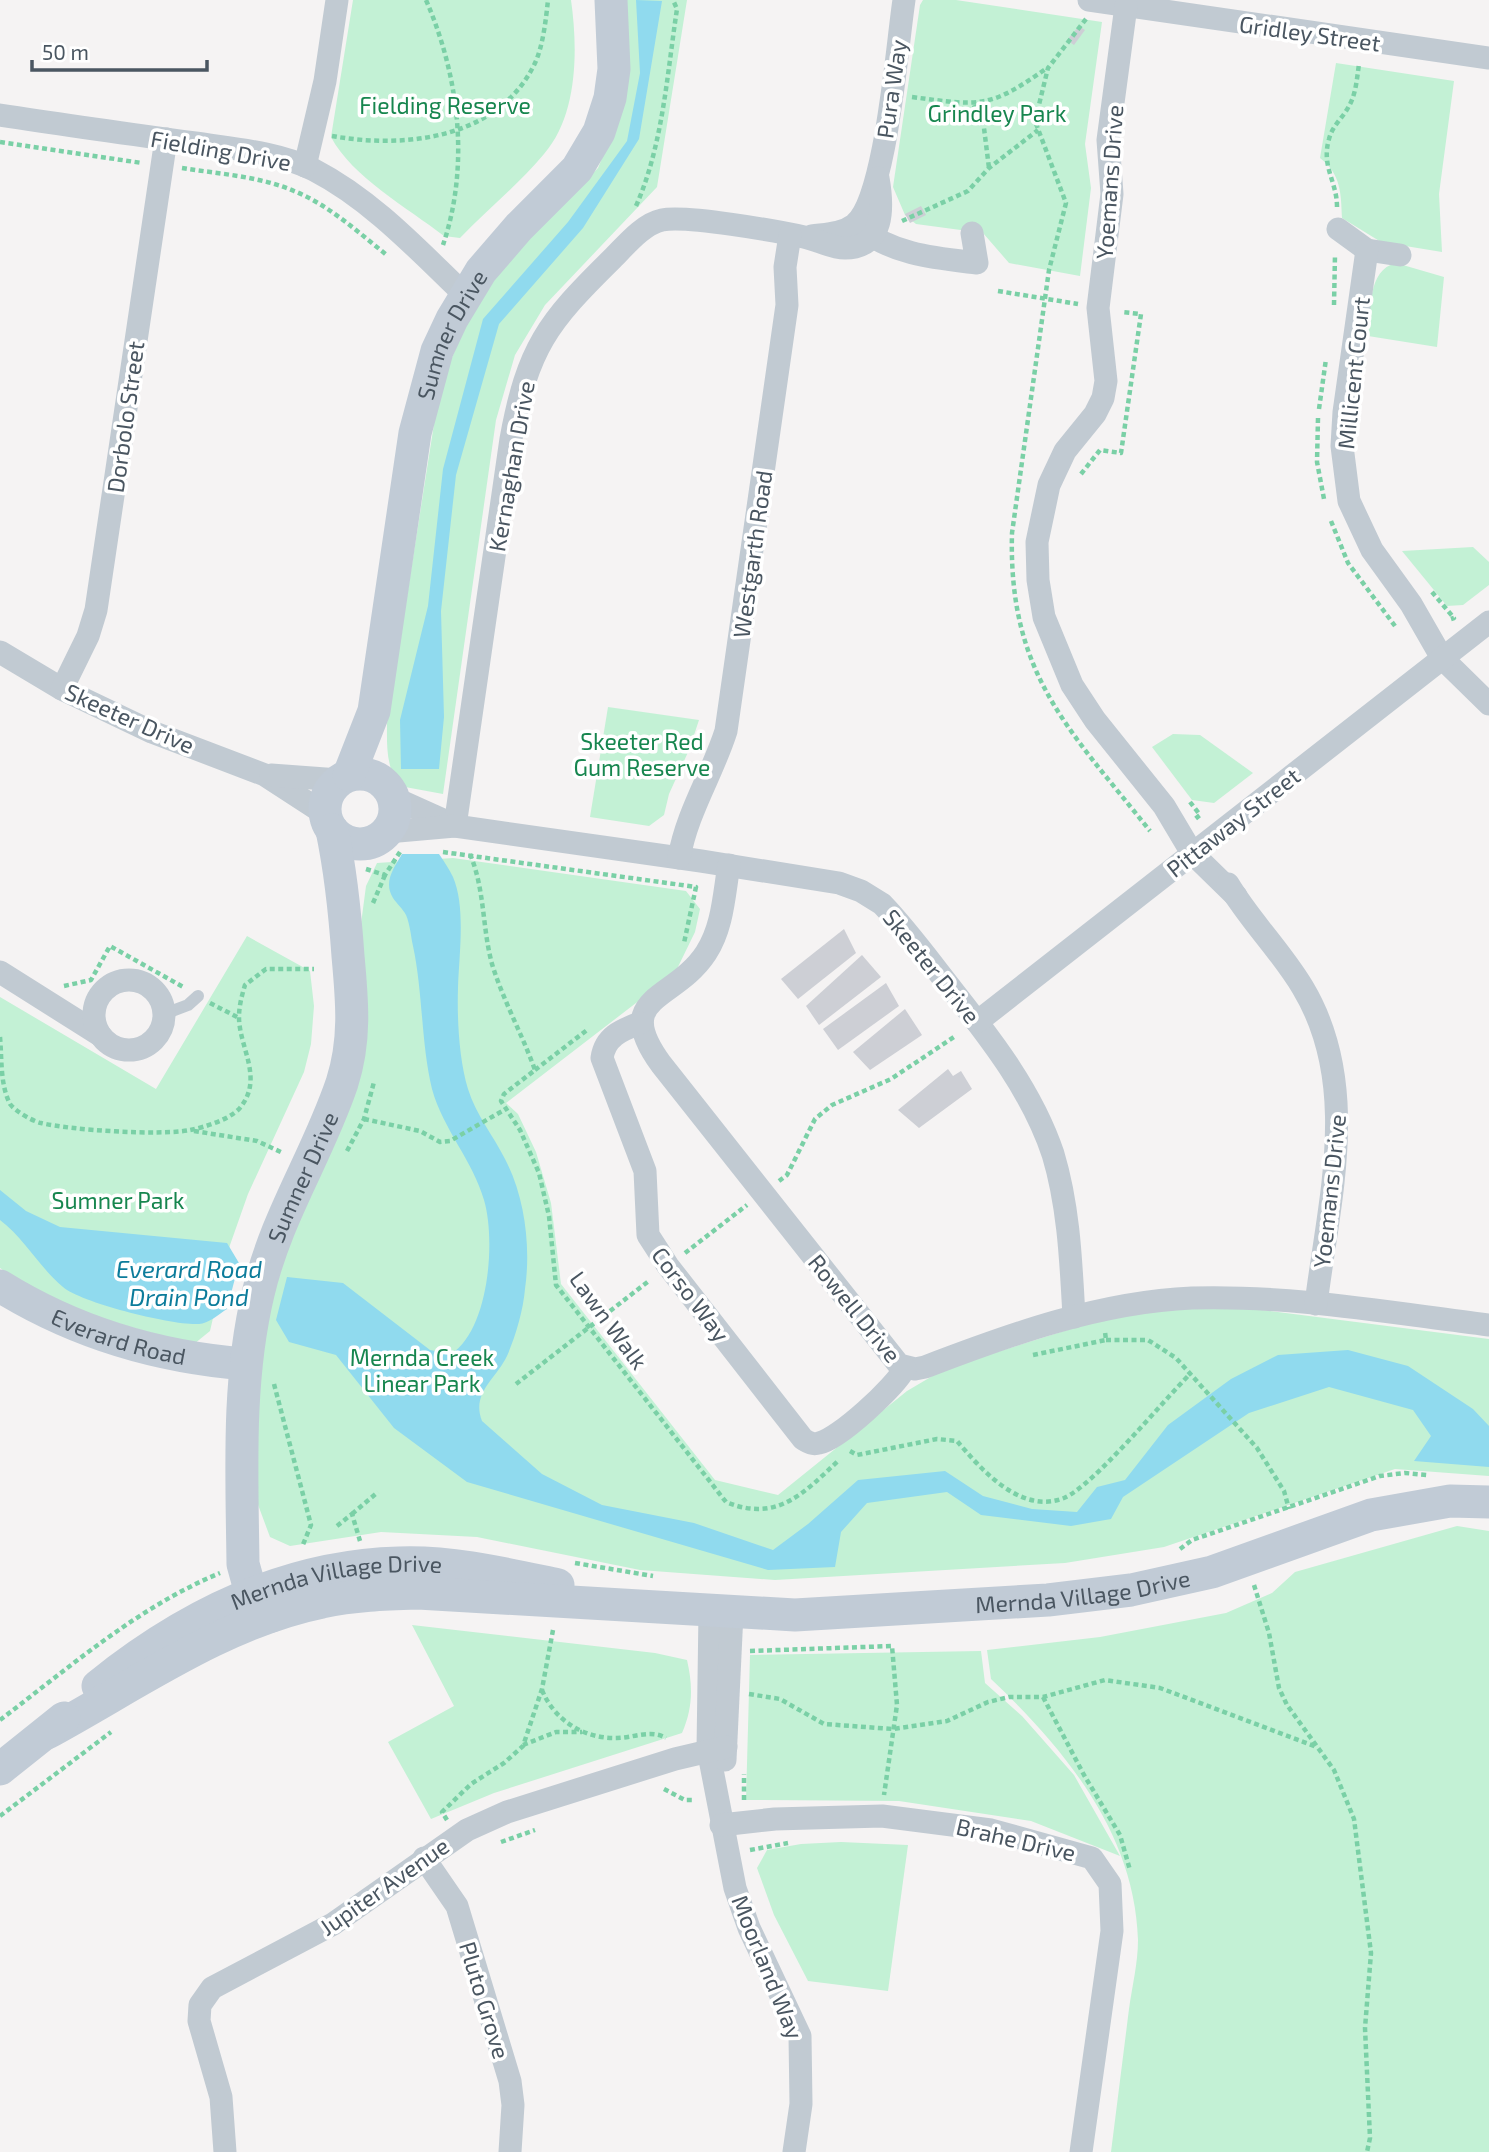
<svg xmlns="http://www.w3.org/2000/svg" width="1489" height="2152" viewBox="0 0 1489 2152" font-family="'Exo 2',sans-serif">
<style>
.green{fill:#c3f1d5}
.water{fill:#90daee}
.building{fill:#cdcfd5}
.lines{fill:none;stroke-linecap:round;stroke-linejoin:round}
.path{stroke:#7ad0a6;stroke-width:4.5;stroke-dasharray:5 3.5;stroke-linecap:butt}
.lane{stroke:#c1cad2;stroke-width:12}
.street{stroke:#c1cad2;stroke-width:23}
.secondary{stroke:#c1cbd6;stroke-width:33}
.labels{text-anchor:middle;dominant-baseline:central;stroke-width:7;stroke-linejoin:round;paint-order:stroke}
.street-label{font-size:23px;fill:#4a5661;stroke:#fff}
.park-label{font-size:23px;fill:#17864f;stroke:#fff}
.water-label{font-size:24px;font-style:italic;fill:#0c7c9b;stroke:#fff}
</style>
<rect width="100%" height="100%" fill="#f5f3f3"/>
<g class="green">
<path d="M353,0H571C578,49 578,115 544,154C519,184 487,210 460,238L444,236C408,208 352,177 331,137Z"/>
<path d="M621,0H687L657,187L545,305L515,355L496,420L443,794L405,787C385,776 387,743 387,723L440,386L474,305L503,264L598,168L614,129Z"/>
<path d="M923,0H956L1102,22L1085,144L1091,188L1080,276L1009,263L983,233L916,224L905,215L893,187L920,5Z"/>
<path d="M1336,63L1454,81L1439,194L1442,252L1381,242L1342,218C1341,193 1341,174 1320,158Z"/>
<path d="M1396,263L1444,277L1437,347L1368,336C1371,311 1367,270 1396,263Z"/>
<path d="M1473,547L1489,562V585L1463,605L1447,606L1402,551Z"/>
<path d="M608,707L699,720L689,750L669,794L664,815L649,826L590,817Z"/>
<path d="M1173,734L1200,735L1253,773L1214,803L1192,800L1152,747Z"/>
<path d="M453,858L686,891L700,909L695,932L675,973L506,1103L518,1114L536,1152L551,1203L561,1284L715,1480L778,1495L907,1391L946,1368L1096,1321L1169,1309L1238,1307L1489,1339V1476L1395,1469L1164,1547L1065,1563L775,1580L640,1570L477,1537L381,1532L290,1546L270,1537L257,1502V1350L301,1204L359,939L366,886L377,863Z"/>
<path d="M247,936L310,971L314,1006L311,1044L304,1072L248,1194L230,1245L210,1331L194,1344C125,1326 59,1310 0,1268V997L156,1089Z"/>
<path d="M1457,1526L1489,1531V2152H1111C1117,2104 1123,2057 1129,2009C1132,1987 1138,1963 1138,1940C1135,1834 1065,1749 991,1679L987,1650L1100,1637L1226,1613L1272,1593L1295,1572Z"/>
<path d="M412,1625L655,1653L687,1660C693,1686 693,1708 682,1733L494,1793L431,1819L388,1742L454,1706Z"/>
<path d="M981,1651L985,1683L1022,1716L1074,1775L1120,1856L1031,1821L899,1801L746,1800L750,1655Z"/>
<path d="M841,1842L908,1845L888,1991L808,1981L774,1915L757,1868L767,1850L801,1844Z"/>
</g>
<g class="water">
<path d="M636,0L662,1L639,139L583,228L499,324L456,475L441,611L444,717L439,769H401L400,720L428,606L443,469L483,319L568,222L627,141L640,73Z"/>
<path d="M402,854H439C444,861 449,869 453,877C466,907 459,955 458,988C457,1019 459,1059 468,1089C476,1115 493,1135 505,1159C525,1197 531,1247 525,1289C523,1311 516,1335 507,1356C496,1379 471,1393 482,1421L542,1474L602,1505L694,1523L773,1550L808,1524L858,1480L945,1471L983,1496L1032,1509L1077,1512L1097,1487L1125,1480L1168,1425L1231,1379L1278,1355L1348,1350L1408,1366L1473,1409L1489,1426V1467L1414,1461L1431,1436L1413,1410L1329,1387L1249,1413L1123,1497L1111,1519L1071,1526L981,1515L947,1492L867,1503L841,1532L835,1567L768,1570L467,1482L394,1428L336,1355L289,1342L276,1320L287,1277L343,1283L430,1350L451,1354C489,1330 496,1240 484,1200C473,1161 443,1129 432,1089C421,1043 423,993 413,946C411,937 410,924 406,915C403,909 397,904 393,898C383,882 394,868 402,854Z"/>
<path d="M0,1190L26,1211L60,1227L227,1243L239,1263L227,1309C219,1314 208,1324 199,1324C175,1326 81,1303 63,1287C39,1267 25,1239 0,1220Z"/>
</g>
<g class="building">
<path d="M1079,26L1085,30L1074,45L1067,40Z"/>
<path d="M921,206L926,215L910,223L905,214Z"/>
<path d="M844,929L856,953L798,999L781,979Z"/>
<path d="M862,955L881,977L819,1025L806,1006Z"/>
<path d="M886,983L899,1006L838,1050L823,1029Z"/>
<path d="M905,1009L922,1035L870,1070L853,1052Z"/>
<path d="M948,1069L953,1076L961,1071L972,1089L919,1128L898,1110Z"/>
</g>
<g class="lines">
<g class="path">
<path d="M426,0C459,76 470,165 443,245"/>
<path d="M1086,19L1048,68L1035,121L1066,203L1049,270L1012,533C1008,674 1069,729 1150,831"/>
<path d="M912,97C980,106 989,109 1047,68"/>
<path d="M974,105L984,128L989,168"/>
<path d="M332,136C405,149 499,139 535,63C543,46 546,19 548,0"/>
<path d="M0,142L142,163"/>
<path d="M182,168C219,174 259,176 294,191C329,205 359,233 388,256"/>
<path d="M636,206C663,145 667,74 677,9L673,0"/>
<path d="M1337,207C1337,181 1321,167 1329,139C1332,126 1343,118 1349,106C1356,94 1357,78 1359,64"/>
<path d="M902,221L968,191L989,168L1038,130"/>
<path d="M998,291L1078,304"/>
<path d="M1334,305L1335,255"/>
<path d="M1319,409L1326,359"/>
<path d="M1318,418L1317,462L1324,499"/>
<path d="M1081,474L1100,450L1121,453L1141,314L1121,312"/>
<path d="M1331,521L1348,563L1395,626"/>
<path d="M1432,592L1454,618L1451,619"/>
<path d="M1190,802L1200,815L1195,819"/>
<path d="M443,852L696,887L684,943"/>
<path d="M470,854C485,890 482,927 492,964C503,1000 522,1034 535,1070L504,1094L501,1101L520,1130L539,1173L549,1216L556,1285L726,1502C777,1523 804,1493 839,1460"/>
<path d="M366,869L385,875L400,852"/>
<path d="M373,903L385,875"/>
<path d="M64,986L91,980L110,946L185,988"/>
<path d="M210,1003L239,1018"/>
<path d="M0,1037C2,1060 0,1084 10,1104C15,1111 32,1121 41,1123C70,1130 161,1136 190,1130C205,1127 228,1120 239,1109C265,1079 239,1048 239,1017C239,1006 242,995 245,985L266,969H314"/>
<path d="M535,1070L587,1030"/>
<path d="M364,1119L420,1131L440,1142L450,1141L504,1110"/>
<path d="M194,1131L257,1141L283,1153"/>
<path d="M347,1151L364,1119L374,1082"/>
<path d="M779,1181L787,1175L815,1119L832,1105L891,1079L954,1037"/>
<path d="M685,1253L747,1205"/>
<path d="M1106,1340H1148L1176,1358L1257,1448L1284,1491L1289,1509"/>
<path d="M1033,1355L1106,1340L1105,1332"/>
<path d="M274,1384L311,1525L302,1547"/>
<path d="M516,1384L650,1280"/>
<path d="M850,1451L857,1455L937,1439L957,1441C981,1469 1020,1515 1064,1498C1093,1486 1163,1401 1190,1374"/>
<path d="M352,1514L378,1492"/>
<path d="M337,1526L352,1514L360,1541"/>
<path d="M1180,1549L1192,1540L1380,1476L1405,1473L1427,1475"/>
<path d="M575,1563L653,1576"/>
<path d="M1254,1585L1269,1633L1279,1688L1287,1705L1334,1770L1354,1819L1371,1953L1365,2028L1370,2138L1367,2152"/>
<path d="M750,1651L892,1646L897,1705L884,1795"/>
<path d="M542,1690C554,1720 584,1739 617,1738C633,1738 651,1729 666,1738"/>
<path d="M749,1694L780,1699L824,1724L893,1729L947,1721L988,1702L1009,1697H1043L1105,1680L1160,1688L1317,1747"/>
<path d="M1043,1697L1084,1775L1120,1835L1130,1870"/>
<path d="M0,1720C70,1667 138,1607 220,1573"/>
<path d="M523,1745L556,1732H582"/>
<path d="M664,1789L685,1800H693"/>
<path d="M744,1800V1774"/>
<path d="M0,1816L111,1732"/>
<path d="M447,1820L442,1812L471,1784L504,1763L523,1746L542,1689L553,1630"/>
<path d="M501,1842L535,1830"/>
<path d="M750,1850L788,1843"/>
</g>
<path class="lane" d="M164,1014L188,1005L198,996"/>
<g class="street">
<path d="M1089,0L1489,58"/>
<path d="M1126,6L1108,140L1112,194L1098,308L1106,381L1103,398L1095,414L1065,451L1049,485L1037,542L1038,580L1044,617L1072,685L1095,720L1164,806L1192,853L1236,896"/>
<path d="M0,115C65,125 130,134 195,143C234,149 278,152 314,170C372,200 419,251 465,295"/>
<path d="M305,166L325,81L337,0"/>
<path d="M860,228C894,255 935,258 977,263L972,233"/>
<path d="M1338,229L1367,250L1400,255"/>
<path d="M812,236C826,234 842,234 854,225C886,200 897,45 904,0"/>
<path d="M1367,250L1344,412L1342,446L1349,501L1372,550L1411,604L1442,658L1489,704"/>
<path d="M0,652L62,689L152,732L265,775L325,814"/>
<path d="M62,689L88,636L96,610L166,139"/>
<path d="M271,775L339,780"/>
<path d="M394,798L454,825"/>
<path d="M455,826L511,439C528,347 547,323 612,259C626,245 643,224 662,220C686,215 777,231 804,237C818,240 831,248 845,248C885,248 883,206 878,178"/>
<path d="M387,832L455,826L701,861L839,883L861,891L882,904C907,930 928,959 950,987C990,1038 1032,1091 1053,1154C1069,1207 1071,1263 1074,1317"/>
<path d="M679,858C687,812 712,775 726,731L787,305L785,267L790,235"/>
<path d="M729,865C724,894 723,927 706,953C674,1002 611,995 661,1064L899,1365L915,1369L925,1367C1011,1334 1100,1302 1192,1298C1291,1295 1391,1313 1489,1325"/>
<path d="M1228,884C1250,921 1281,951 1303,988C1361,1085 1329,1199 1316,1304"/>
<path d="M0,972L100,1035"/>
<circle cx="129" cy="1015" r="35"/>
<path d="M977,1022L1489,622"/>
<path d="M640,1023C622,1030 605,1036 602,1058L645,1171L648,1235L668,1266L803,1439C808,1442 812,1445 819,1443C839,1439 895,1387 905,1368"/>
<path d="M710,1612L708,1749L735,1888L749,1928L800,2036L801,2104L794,2152"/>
<path d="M725,1760L732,1613"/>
<path d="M721,1825L775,1819L882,1816L991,1830L1092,1858L1110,1884L1112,1931L1081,2152"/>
<path d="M424,1858L457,1906L510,2081L513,2105L510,2152"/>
<path d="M225,2152L221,2097L199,2021L200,2005L212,1988L333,1924L467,1830L507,1812L675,1759L726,1747"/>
</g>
<g class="secondary">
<circle cx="360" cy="809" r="35"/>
<path id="s1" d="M349,775L374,711L415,433L437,351L452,319L481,271L519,227L577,169L599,132L610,98L614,69L611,0"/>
<path id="s2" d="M0,1286C74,1332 158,1357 245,1364"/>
<path id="s3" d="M271,1616L251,1593L243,1564C242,1475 237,1382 258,1294C276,1216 317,1157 342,1083C356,1040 352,1000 348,956C345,913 341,873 332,830"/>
<path id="s4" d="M98,1686C185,1616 286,1566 399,1563C453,1561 506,1574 558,1585"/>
<path id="s5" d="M47,1733C134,1686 223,1622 322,1602C353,1595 385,1594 418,1593L795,1615L1048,1600L1131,1590L1212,1572L1371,1515L1450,1501L1489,1502"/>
<path d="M0,1769L64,1718"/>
</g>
</g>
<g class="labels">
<g class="street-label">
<text transform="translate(1310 33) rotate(8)">Gridley Street</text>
<text transform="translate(891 89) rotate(-82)">Pura Way</text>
<text transform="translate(221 150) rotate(10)">Fielding Drive</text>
<text transform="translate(1109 182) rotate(-86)">Yoemans Drive</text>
<text stroke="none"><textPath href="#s1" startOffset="455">Sumner Drive</textPath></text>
<text transform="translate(1353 373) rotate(-84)">Millicent Court</text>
<text transform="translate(125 417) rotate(-82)">Dorbolo Street</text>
<text transform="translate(511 466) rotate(-80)">Kernaghan Drive</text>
<text transform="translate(752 554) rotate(-82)">Westgarth Road</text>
<text transform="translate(130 718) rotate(24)">Skeeter Drive</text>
<text transform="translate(1233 822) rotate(-38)">Pittaway Street</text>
<text transform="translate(932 966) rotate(51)">Skeeter Drive</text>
<text stroke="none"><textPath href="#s3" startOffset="457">Sumner Drive</textPath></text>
<text transform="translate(1329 1191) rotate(-84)">Yoemans Drive</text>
<text transform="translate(691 1294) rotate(53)">Corso Way</text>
<text transform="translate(855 1308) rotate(51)">Rowell Drive</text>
<text transform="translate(609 1320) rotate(54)">Lawn Walk</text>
<text stroke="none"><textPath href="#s2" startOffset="130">Everard Road</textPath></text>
<text stroke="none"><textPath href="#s4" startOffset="266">Mernda Village Drive</textPath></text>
<text stroke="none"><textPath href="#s5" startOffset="1069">Mernda Village Drive</textPath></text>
<text transform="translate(1016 1839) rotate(13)">Brahe Drive</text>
<text transform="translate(384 1886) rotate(-35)">Jupiter Avenue</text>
<text transform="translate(768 1967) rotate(68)">Moorland Way</text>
<text transform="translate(485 2000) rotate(73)">Pluto Grove</text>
</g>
<g class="park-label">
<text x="445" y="105">Fielding Reserve</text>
<text x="997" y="113">Grindley Park</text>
<text x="642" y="741">Skeeter Red<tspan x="642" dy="26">Gum Reserve</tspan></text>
<text x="118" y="1200">Sumner Park</text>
<text x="422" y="1357">Mernda Creek<tspan x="422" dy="26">Linear Park</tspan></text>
</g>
<g class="water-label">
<text x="189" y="1268">Everard Road<tspan x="189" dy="28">Drain Pond</tspan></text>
</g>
</g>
<path d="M32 60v10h175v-10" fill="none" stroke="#4a5661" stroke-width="3.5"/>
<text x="42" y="60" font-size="21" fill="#4a5661" stroke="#ffffff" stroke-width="5" paint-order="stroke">50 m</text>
</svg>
